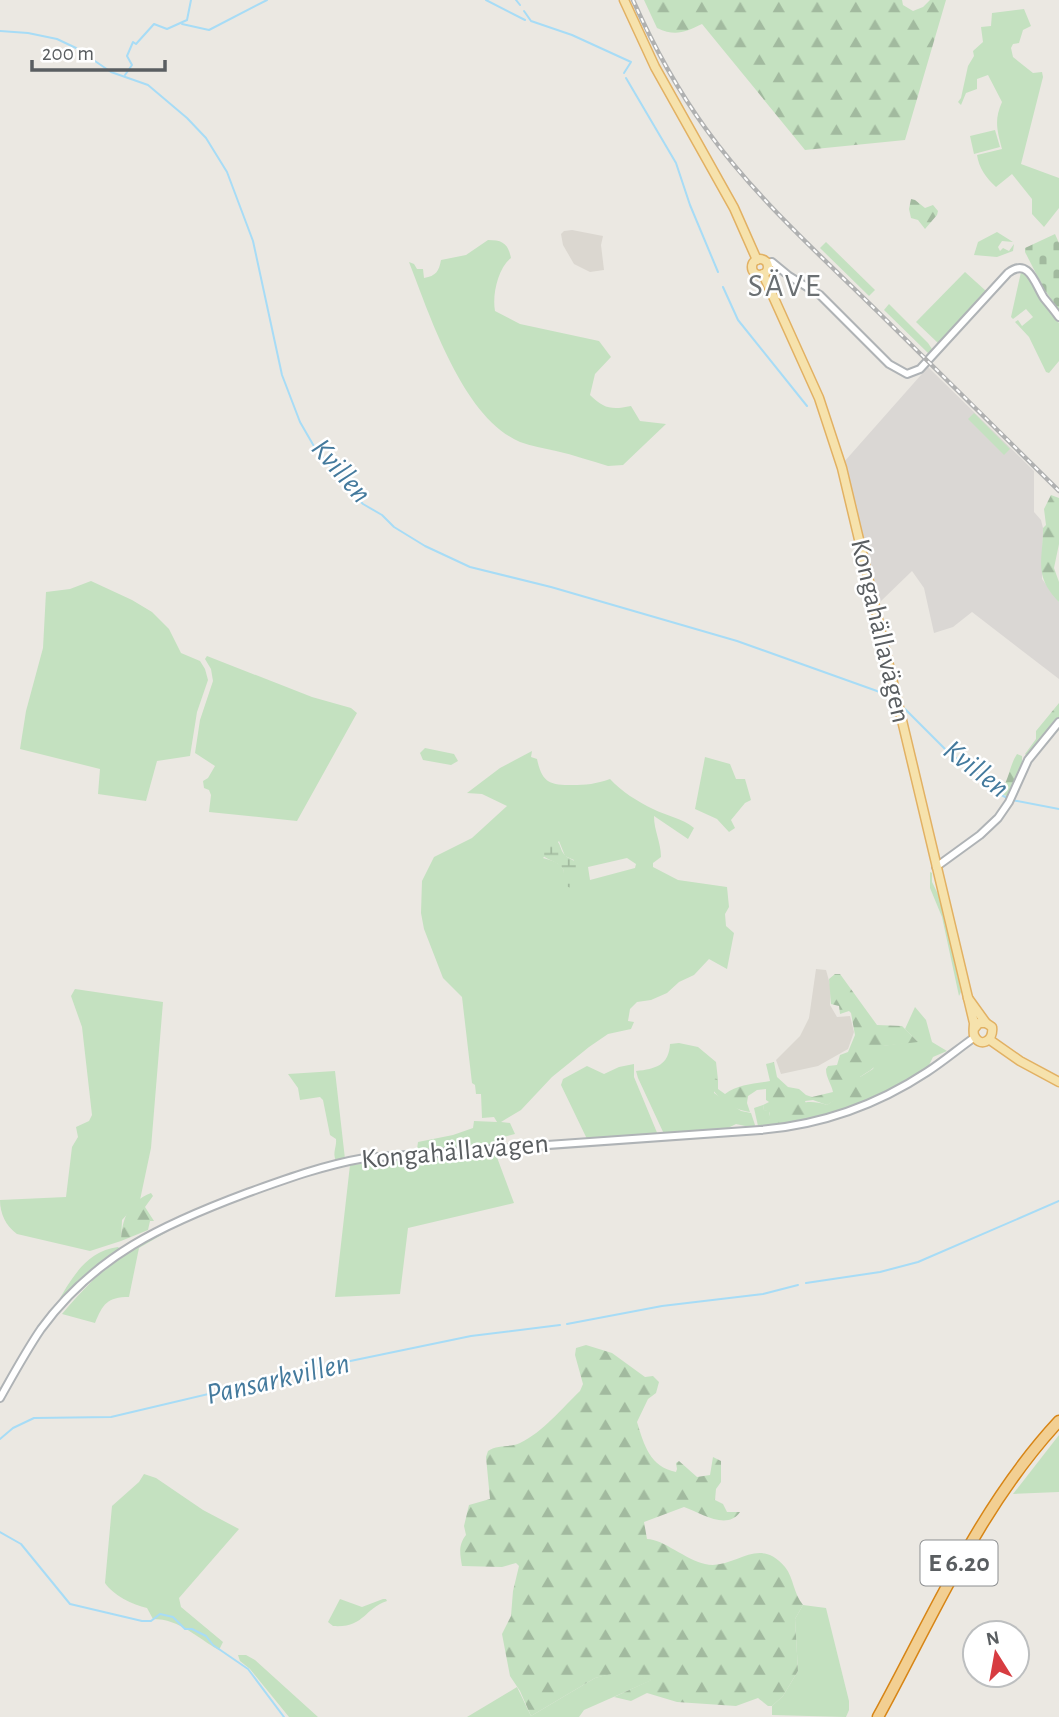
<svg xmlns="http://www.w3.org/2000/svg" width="1059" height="1717" viewBox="0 0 1059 1717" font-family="'Alegreya Sans',sans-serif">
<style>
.industrial{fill:#dad7d4}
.education{fill:#dbd7d0}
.green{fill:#c4e1c0;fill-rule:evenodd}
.forest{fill:url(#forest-firs)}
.wetland{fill:url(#wetland-marsh)}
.cemetery{fill:url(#cemetery-stones)}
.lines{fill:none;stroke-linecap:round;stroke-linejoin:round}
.stream{stroke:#a7dcf6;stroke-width:2}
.minor-casing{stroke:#afb3b6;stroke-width:10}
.major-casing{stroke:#e2b163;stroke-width:11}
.highway-casing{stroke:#d78516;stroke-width:13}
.minor{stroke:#fff;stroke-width:6}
.major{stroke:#f6e2ac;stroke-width:8}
.highway{stroke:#f2cf92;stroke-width:10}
.rail-casing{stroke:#b0b1b1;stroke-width:4.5}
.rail{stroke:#fff;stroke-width:2;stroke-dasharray:5;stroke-linecap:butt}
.labels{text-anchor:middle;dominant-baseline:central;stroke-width:5;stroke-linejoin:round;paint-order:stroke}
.shield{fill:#fff;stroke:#8c8e90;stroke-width:2}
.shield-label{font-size:26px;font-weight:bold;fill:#5a5e61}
.street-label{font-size:28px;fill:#5a5e61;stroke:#fff}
.water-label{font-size:30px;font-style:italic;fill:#447a9d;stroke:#fff}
.quarter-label{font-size:32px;letter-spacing:2px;fill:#6b7073;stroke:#fff}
</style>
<defs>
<pattern id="forest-firs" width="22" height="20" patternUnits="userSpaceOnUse" patternTransform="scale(1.75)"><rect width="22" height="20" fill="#c4e1c0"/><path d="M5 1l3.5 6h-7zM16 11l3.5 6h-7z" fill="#a2ba9f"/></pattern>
<pattern id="wetland-marsh" width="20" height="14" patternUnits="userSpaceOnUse" patternTransform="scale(1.75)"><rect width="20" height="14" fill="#c4e1c0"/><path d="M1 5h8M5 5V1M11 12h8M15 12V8" fill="none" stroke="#a2ba9f"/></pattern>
<pattern id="cemetery-stones" width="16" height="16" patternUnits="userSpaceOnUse" patternTransform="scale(1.75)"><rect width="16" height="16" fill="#c4e1c0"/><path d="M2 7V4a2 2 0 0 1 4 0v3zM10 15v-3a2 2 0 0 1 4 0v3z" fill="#a2ba9f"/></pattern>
</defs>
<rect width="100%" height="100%" fill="#ebe8e2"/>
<path class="industrial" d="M928,367L1034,471V512L1041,520L1043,528L1042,579L1059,602V679L972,612L953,627L934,633L924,588L912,571L879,603L844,462Z"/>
<g class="education">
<path d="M572,230L603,236L601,245L604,270L590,272L574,264L563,245L561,234L564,231Z"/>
<path d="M816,969L826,970L831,988L830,1005L837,1017L850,1016L854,1032L848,1049L818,1066L781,1074L776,1060L800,1036L809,1018Z"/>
</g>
<g class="green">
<path d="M1024,9L1031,26L1023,30L1019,43L1013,44L1011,48L1013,57L1033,73L1042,72L1043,77L1021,164L1059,178V208L1044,227L1032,214V199L1012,174L996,187C986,178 979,168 977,155L1002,149C997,130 994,120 1002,102L988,75L977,79V89L966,93L961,105L958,102L961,98L968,66L974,56L973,51L983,42L981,27L991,26L992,13Z"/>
<path d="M995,130L1000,147L974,154L970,136Z"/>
<path d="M997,232L1013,242L1002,241L998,247L1000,251L1003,248L1009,251L1014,244L1013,251L997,257L974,255L978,242Z"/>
<path d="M488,240C502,240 508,243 511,258C498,268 492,295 495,311L520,324L599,341L611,357L595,374L590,395C604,409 612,410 631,406L640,421L666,424L623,465L608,466C591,461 574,455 556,451C544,448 531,446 520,442C463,418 430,316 409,262L414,264L417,269H423L424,278C436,276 439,271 441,260L466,255Z"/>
<path d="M826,242L875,290L869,296L820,248Z"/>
<path d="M965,272L986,291L938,343L916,322Z"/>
<path d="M1021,272L1027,275L1040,299L1059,323V361L1049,373L1046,372L1029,337L1015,322L1018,320L1022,326L1033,317L1026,309L1013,319L1011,317Z"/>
<path d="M889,304L928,343L932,349L929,354L884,310Z"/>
<path d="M974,413L1010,449L1004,455L968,419Z"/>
<path d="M91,581L132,600L152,612L169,629L181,653L200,661L205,669L208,680L197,712L190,756L157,761L146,801L98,794L100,769L20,749L26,711L43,648L46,592L70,589Z"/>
<path d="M207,656L312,697L351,708L357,713L297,821L209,812L211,795L209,790L204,788L203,781L208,778L215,766L195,753L200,720L213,681L211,669L205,659Z"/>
<path d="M425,748L454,754L458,761L451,765L423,760L420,753Z"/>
<path d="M532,751L531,757L537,759C542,783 550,785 572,785C586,785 596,784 610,779C621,791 638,802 653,809C667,816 682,818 694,828L688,839L654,816C654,831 661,842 661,857L653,863V867L678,880L727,887L729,907L725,914L726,926L734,933L727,969L709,959L694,975L679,982L667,993L651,1000L637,1002L630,1009L628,1021L634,1022L631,1029L608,1034L589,1047L552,1077L521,1110L501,1122L510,1123L515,1134L500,1138L501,1144L417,1149L418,1142L453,1135L473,1128L474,1121L497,1122L494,1117L482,1118L481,1094H476L475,1085L472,1083L462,997L443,978L424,929L421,913L422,881L434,857L472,838L507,806L482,794L467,793L500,768ZM559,841L565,856L574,860L560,884L564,871C560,862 553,861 543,858ZM627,858L636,864L635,868L590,880L588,867Z"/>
<path d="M705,757L730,764L736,779H745L751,800L745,803L731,820L735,828L729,832L717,819L695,809Z"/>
<path d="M930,872L932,873V882L940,898L961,992L959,996L942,917L930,888Z"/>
<path d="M75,989L163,1002L151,1148L140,1200L122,1220L121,1241L90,1251L17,1234C6,1226 0,1214 0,1200L66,1197L72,1147L78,1137L76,1127L89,1121L92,1115L82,1027L71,996Z"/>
<path d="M915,1007L926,1020L932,1042L947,1051L933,1057L928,1067L919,1075C884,1095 798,1134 758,1126L754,1108L763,1105L764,1110L770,1111L768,1120C792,1110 799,1096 827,1105L834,1100L860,1092V1077L873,1069L882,1046L917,1041L905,1029Z"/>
<path d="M679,1043L698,1047L716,1062L718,1080L714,1078V1093L741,1111L751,1113L755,1125L754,1128L736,1124L726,1129L664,1134L638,1078L636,1071C656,1069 669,1065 670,1044Z"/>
<path d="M634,1064V1077L658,1135L587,1139L561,1085L563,1079L587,1066L604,1074L619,1067Z"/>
<path d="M335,1071L345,1159L336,1161C332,1152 337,1147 336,1139L330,1135L323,1100L320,1097L300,1100L298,1088L288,1074Z"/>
<path d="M495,1152L514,1203L408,1228L400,1294L335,1297L350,1165Z"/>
<path d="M177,1226L139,1248L129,1297C107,1297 103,1304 95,1323L62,1314C90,1281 133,1236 177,1226Z"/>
<path d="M118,1247L120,1249L89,1273L56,1305C71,1279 86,1251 118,1247Z"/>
<path d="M1059,1435V1492L1013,1494Z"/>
<path d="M144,1474L156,1478L203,1510L239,1529L179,1598L181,1607L223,1642L219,1650C197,1638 180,1619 153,1619L147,1608C133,1605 113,1595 105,1583L112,1506L139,1482Z"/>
<path d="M340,1599L362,1607L383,1599H386L387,1601C363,1609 365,1628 333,1626L328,1622Z"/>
<path d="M803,1605L826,1608L849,1701V1710L846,1717L772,1715V1706L783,1696L798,1671L795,1619Z"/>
<path d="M238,1655H246L255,1660L318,1717H289L250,1669L240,1661Z"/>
<path d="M624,1670L652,1680L584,1710L579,1717H467L517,1687L531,1716L595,1678Z"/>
</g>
<g class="forest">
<path d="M644,0H902L903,5L913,11L923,7L930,0H946L905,140L805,150L702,24C685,32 676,37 657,28Z"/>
<path d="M911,199L915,200L925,208L933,205L938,211L937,215L925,229L918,220L911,218L909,209Z"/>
<path d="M1051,495L1059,498V544L1054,568L1059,582V602C1033,575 1043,561 1043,528L1046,525L1044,509Z"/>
<path d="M1059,703V719L1027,756L1025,754L1036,739V731Z"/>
<path d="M1017,754L1022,756V766L1009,797L999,793C1009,782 1009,766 1017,754Z"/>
<path d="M835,974H840L877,1025L902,1026L918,1042L883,1046C882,1064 874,1068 860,1077L862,1097L859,1102L844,1106L835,1100L827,1105L813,1100L805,1101L809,1111L800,1120L774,1123L771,1119L767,1121L766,1117L769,1116L770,1112L764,1110L763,1105L769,1102L766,1100V1089L757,1090L748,1096L747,1103L750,1112C734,1110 717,1099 710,1085L714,1077L718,1080V1089L725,1094C738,1084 754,1084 770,1081L766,1064L774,1062L777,1077L788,1087L799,1089L806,1095L812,1097L833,1092C831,1083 826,1078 826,1069L828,1066L837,1065L840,1055L848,1052L855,1035L851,1013L849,1011L840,1014L839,1006L831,1004L829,979Z"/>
<path d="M151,1193L153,1196L145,1207L154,1221H150L148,1230L121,1241C122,1219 128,1202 151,1193Z"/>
<path d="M586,1345L612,1353L645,1377L653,1376L659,1382L656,1393L648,1399L637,1422C644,1445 650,1467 676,1472L677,1469L676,1463L679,1461L697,1477L710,1475L713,1457L721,1461V1482L716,1489L715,1500L723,1504L727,1512H740C727,1531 701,1513 684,1507L644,1522L647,1539C663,1539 686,1560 705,1564C734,1571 758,1534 785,1567C794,1578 793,1593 803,1605L795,1619L798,1671L783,1696L772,1706H768L758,1698L736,1706L677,1702L647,1693L631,1701L614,1697L651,1680L624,1671L595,1678L531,1716L520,1691L510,1676L502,1634L511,1616L513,1591L519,1566L516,1563L502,1567L462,1566C460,1554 458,1545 466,1535L464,1526L469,1505L490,1499L486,1457L488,1451C498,1444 509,1448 520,1443C543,1432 562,1408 580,1391L583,1384L575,1355L576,1348Z"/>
</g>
<path class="wetland" d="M545,839C565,838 556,848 567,857C571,859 575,861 578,864L579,875L575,887L571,888L560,884V878L564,871C557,857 540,863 539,845Z"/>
<path class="cemetery" d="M1055,234L1059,243V310L1044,289L1025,252V248Z"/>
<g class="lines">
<g class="stream">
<path d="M486,0L525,20"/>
<path d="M516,0L520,5"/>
<path d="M524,11L531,21L572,35L631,62L624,73"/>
<path d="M182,24L209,30L267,0"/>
<path d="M0,31L28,33L57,39L76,48L111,72L148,85L187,118L206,138L227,172L253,241L282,375L300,422L315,448L348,489L363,504L382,515L394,527L425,546L470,567L551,587L737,641L877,691L890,699"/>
<path d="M125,75L132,65L127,56L133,42L136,44L154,24L167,29L187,20L191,0"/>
<path d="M626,78L676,163L690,205L718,272"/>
<path d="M723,287L738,320L807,406"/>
<path d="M904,708L949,753L982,777L996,792L1007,798"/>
<path d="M1012,800L1059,809"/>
<path d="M806,1283L880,1272L918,1262L1059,1201"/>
<path d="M567,1324L662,1306L763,1294L798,1285"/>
<path d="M0,1439L13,1428L34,1418L111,1417L331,1365L471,1336L560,1325"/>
<path d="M0,1532L21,1544L70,1604L142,1621H151L160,1614L173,1617L185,1629H192L206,1636L213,1645L248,1669L284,1717"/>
</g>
<defs>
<g id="minor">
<path d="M767,263L772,262L789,276L820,295L889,364L907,374L920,369L1008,273C1029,257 1035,284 1044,298C1049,304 1054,310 1059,317"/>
<path d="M936,867L980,835L998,818L1009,802L1028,760L1059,722"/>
<path d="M0,1398C13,1375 26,1351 41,1329C95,1255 164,1224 247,1193C286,1179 324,1165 365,1158L760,1130C820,1125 877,1105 927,1072C944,1061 959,1048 975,1037"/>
</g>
<g id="major">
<path d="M624,0L655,67L734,208L757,260"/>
<circle cx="760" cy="267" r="8"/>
<path d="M763,274L819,398L842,468L974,1023C974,1027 973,1031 974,1035C979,1048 994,1042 992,1027L986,1023H979L974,1029"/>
<path d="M968,998L986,1023"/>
<path d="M990,1040L1020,1061L1059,1082"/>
</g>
<path id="highway" d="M878,1717C934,1615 979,1507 1059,1421"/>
</defs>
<use href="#minor" class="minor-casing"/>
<use href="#major" class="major-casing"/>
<use href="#highway" class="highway-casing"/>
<use href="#minor" class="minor"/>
<use href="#major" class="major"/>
<use href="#highway" class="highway"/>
<defs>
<path id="rail" d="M633,0C653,45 677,89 706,129C755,197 818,253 877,311C938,371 999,431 1059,491"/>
</defs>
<use href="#rail" class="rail-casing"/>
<use href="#rail" class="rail"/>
</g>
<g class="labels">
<rect class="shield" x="920.5" y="1540.5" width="77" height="45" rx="5"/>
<g class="shield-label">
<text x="959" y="1563">E 6.20</text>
</g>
<g class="street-label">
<text transform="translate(880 631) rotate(77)">Kongahällavägen</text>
<text transform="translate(455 1152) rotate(-5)">Kongahällavägen</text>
</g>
<g class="water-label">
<text transform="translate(341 471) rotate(49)">Kvillen</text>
<text transform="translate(976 769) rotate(38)">Kvillen</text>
<text transform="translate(278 1379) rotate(-13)">Pansarkvillen</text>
</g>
<g class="quarter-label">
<text x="785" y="286">SÄVE</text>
</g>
</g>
<g transform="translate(996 1654) rotate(349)"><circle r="33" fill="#ffffff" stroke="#bdbfc0" stroke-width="2"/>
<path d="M0-5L12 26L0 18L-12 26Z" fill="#d73c41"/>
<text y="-10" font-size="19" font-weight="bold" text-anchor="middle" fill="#5a5e61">N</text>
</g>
<path d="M32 60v10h133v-10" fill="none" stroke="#5a5e61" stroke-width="3.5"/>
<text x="42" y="60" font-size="21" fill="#5a5e61" stroke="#ffffff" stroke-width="5" paint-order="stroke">200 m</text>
</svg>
